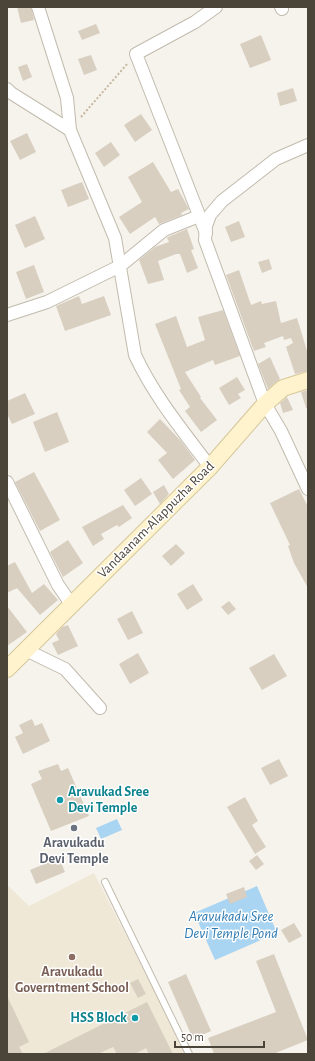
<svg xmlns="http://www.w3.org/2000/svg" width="315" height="1061" viewBox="0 0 315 1061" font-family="'Alegreya Sans',sans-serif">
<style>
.education{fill:#efe8d6}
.water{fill:#a9d4f2}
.building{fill:#d8cfc1}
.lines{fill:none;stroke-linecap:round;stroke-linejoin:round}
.lane-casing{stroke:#c2bbae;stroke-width:8}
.street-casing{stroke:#c2bbae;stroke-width:14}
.secondary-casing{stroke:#d6c79b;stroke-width:18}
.path{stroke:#c4b79f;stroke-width:2;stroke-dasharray:2 2;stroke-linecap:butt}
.lane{stroke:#fff;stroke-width:6}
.street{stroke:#fff;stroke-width:12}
.secondary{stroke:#fff3cd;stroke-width:16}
.culture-dot{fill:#0f9aa8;stroke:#fff;stroke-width:1.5}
.worship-dot{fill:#6b7280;stroke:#fff;stroke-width:1.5}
.education-dot{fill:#8d6e63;stroke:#fff;stroke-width:1.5}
.labels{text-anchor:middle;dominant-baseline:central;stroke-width:3;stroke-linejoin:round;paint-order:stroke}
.street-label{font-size:14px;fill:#4b4439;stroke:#fff}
.culture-label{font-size:14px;font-weight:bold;fill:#0d838f;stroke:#fff;text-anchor:start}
.worship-label{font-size:14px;font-weight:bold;fill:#5b616d;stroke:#fff}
.education-label{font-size:14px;font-weight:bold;fill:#785e54;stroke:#fff}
.water-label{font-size:15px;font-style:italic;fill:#2e7ab2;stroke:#fff}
</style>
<rect width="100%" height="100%" fill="#f6f3ec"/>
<path class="education" d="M94,873L163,1008L184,1054L7,1053V885L29,906Z"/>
<g class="water">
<path d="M117,819L122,830L101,839L96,828Z"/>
<path d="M257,886L277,933L215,960L194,913Z"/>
</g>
<g class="building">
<path d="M17,7H31L34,20L21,23Z"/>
<path d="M96,24L100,33L82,40L78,31Z"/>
<path d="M261,35L271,60L250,68L240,44Z"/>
<path d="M91,55L97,70L84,75L78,59Z"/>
<path d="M27,64L32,77L23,81L18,67Z"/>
<path d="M293,88L297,101L280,106L277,93Z"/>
<path d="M141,114L152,130L135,142L124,125Z"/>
<path d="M27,133L36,152L20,160L10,141Z"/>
<path d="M111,142L120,155L104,167L95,153Z"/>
<path d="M153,162L171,192L178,189L189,209L181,213L182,215L159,224L155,217L130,234L119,217L142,202L128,177Z"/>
<path d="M82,182L89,199L68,207L61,190Z"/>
<path d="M35,216L45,239L25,248L15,225Z"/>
<path d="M239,221L245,237L231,242L225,227Z"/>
<path d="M187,229L194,249L191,250L198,268L187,273L180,254H176L158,261L164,280L148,284L139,260L155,247L169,242L167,238L168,237Z"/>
<path d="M269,259L272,269L262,273L258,262Z"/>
<path d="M34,265L44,292L26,299L16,272Z"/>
<path d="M239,270L251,305L261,301L262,304L276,301L281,323L297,318L308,354V371L295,374L286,347L293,343L291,338L284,340L283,336L264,343L266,347L254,351L226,275Z"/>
<path d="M79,296L82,304L104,296L111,315L65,331L56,306Z"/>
<path d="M223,310L240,356L215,365L213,360L185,372L201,397L200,398L217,420L201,432L185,411L190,407L179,390L181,389L155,324L176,316L187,347L205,340L198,317Z"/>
<path d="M270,357L280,379L268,389L258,364Z"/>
<path d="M237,377L245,390L238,394L241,398L229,405L219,388Z"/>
<path d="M308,390V408H306L301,392Z"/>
<path d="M25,393L35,414L12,424L7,414V401Z"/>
<path d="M287,397L293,410L283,413L280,403Z"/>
<path d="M57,412L69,442L45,452L33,422Z"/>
<path d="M160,419L181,441L195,460L173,479L158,460L167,453L147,432Z"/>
<path d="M34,472L60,520L40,531L15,482Z"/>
<path d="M141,478L152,494L135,506L124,490Z"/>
<path d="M164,485L169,494L160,504L153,492Z"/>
<path d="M299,489L308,507V588L294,563L288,546L290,545L270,503Z"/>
<path d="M123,505L132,518L119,527L117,525L101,534L104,539L93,546L82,527Z"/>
<path d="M68,540L83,563L63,577L50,552Z"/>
<path d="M176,544L185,553L171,566L162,556Z"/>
<path d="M15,562L32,593L44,584L58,600L40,615L17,588L7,593V566Z"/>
<path d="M193,584L203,600L187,610L177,594Z"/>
<path d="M229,601L236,609L228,615L221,607Z"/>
<path d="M7,606L27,632L7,646Z"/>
<path d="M132,611L143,633L128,640L117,619Z"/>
<path d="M68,625L78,646L58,655L52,643L59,640L56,634L62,627Z"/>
<path d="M138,653L149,673L130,684L119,664Z"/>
<path d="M274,654L287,676L262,690L249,668Z"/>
<path d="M32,719L35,726L42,723L50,741L23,754L15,737L23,733L19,725Z"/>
<path d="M279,759L288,776L270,785L261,768Z"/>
<path d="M58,764L61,771L68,768L89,816L51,831L31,784L42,779L38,771Z"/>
<path d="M245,797L258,821L252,825L266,847L255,854L227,807Z"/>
<path d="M257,855L264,864L256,870L249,861Z"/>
<path d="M59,858L65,872L36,884L30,870Z"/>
<path d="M244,887L247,897L230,904L226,894Z"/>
<path d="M294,923L302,936L289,943L281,930Z"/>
<path d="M274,954L308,1040L273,1054H214L208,1038L276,1012L256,961Z"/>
<path d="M186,974L211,1031L193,1039L168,982Z"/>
<path d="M138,979L146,994L138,998L130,983Z"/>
<path d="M7,996L29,1042L19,1047L23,1054H7Z"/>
<path d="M147,1002L173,1054H149L146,1048L135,1054H117L113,1047L98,1054H43Z"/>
</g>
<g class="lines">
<defs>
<path id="lane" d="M105,882L189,1054"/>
<g id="street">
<path d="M38,7L67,98L70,130"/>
<path d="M281,7L282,9"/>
<path d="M7,89L11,93L70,130L115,238L135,355C154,396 183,431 210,467"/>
<path d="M308,145L276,159L222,201L210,215L206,226L205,240L265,404L281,431L308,489"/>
<path d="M206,233L136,54L195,22L216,7"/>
<path d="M7,315L47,302L120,266L164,230L199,216"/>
<path d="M7,482L58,585L71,604"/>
<path d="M26,650L65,669L100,708"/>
</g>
<path id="secondary" d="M7,669L210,467L265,404L283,388L308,380"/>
</defs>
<use href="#lane" class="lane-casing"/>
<use href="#street" class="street-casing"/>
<use href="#secondary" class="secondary-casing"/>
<path class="path" d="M81,117L128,63"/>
<use href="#lane" class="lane"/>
<use href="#street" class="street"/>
<use href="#secondary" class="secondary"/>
</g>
<g class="culture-dot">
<circle cx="60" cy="800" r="4"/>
<circle cx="135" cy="1018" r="4"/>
</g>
<circle class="worship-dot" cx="74" cy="828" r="4"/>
<circle class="education-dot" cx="72" cy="957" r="4"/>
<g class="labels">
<g class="street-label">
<text transform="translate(156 520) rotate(-45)">Vandaanam-Alappuzha Road</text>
</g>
<g class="culture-label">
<text x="68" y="792">Aravukad Sree<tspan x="68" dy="16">Devi Temple</tspan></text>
<text x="127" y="1018" text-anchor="end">HSS Block</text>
</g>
<g class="worship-label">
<text x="74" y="843">Aravukadu<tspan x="74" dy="16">Devi Temple</tspan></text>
</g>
<g class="education-label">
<text x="72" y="972">Aravukadu<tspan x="72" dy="16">Governtment School</tspan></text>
</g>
<g class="water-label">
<text x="231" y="916">Aravukadu Sree<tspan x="231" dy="17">Devi Temple Pond</tspan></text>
</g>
</g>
<rect width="315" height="1061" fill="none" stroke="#4b4439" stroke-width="16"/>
<path d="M175 1041v6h89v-6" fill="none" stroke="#4b4439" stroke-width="2"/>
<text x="181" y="1041" font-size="12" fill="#4b4439" stroke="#ffffff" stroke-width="3" paint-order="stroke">50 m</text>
</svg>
